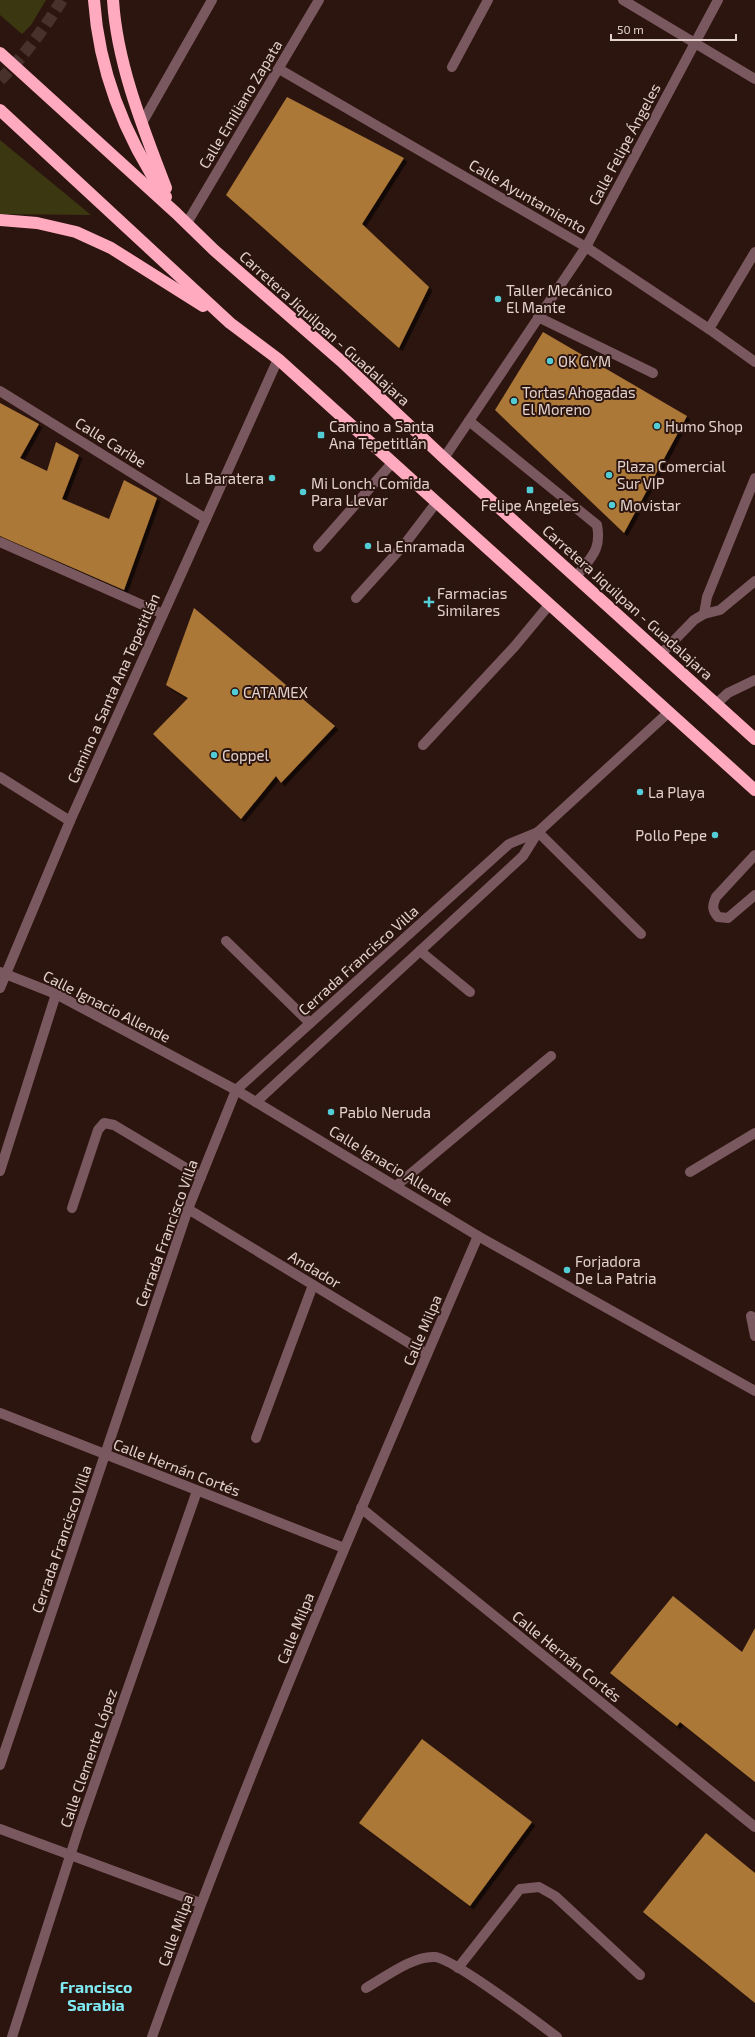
<svg xmlns="http://www.w3.org/2000/svg" width="755" height="2037" viewBox="0 0 755 2037" font-family="'Exo 2',sans-serif">
<style>
.green{fill:#3b3711}
.building{fill:#ab7837;filter:url(#shadow)}
.lines{fill:none;stroke-linecap:round;stroke-linejoin:round}
.highway-tunnel{stroke:#48312b;stroke-width:12;stroke-dasharray:12 6;stroke-linecap:butt}
.minor{stroke:#7a585f;stroke-width:10}
.highway{stroke:#ffaabe;stroke-width:12}
.poi-dot{fill:#52ccd5;stroke:#2d150f;stroke-width:1.5}
.labels{text-anchor:middle;dominant-baseline:central;stroke-width:4;stroke-linejoin:round;paint-order:stroke}
.street-label{font-size:15px;fill:#e2d1cc;stroke:#2d150f}
.poi-label{font-size:15px;fill:#e2d1cc;stroke:#2d150f;text-anchor:start}
.neighbourhood-label{font-size:16px;font-weight:bold;fill:#7feaf3;stroke:#2d150f}
</style>
<defs>
<filter id="shadow"><feDropShadow dx="3.5" dy="3.5" stdDeviation="0" flood-color="#0009"/></filter>
</defs>
<rect width="100%" height="100%" fill="#2d150f"/>
<g class="green">
<path d="M0,0H46L31,25L22,34L0,15Z"/>
<path d="M0,140L91,215L0,214Z"/>
</g>
<g class="building">
<path d="M287,97L404,158L362,224L429,287L399,348L226,195Z"/>
<path d="M543,332L687,416L624,533L495,410Z"/>
<path d="M0,403L39,424L20,458L47,471L56,442L79,455L62,499L109,519L124,480L157,498L124,590L0,536Z"/>
<path d="M194,608L335,726L281,783L276,776L241,819L153,734L188,698L166,685Z"/>
<path d="M673,1596L742,1652L755,1628V1782L680,1722L677,1726L610,1673Z"/>
<path d="M422,1739L532,1822L470,1906L359,1823Z"/>
<path d="M706,1833L755,1873V2003L643,1912Z"/>
</g>
<g class="lines">
<path class="highway-tunnel" d="M0,80C24,56 44,29 62,0"/>
<g class="minor">
<path d="M623,0L755,79"/>
<path d="M452,67L488,0"/>
<path d="M279,69L586,247L709,329L755,362"/>
<path d="M142,123L212,0"/>
<path d="M187,223L319,0"/>
<path d="M538,317L653,373"/>
<path d="M709,329L755,252"/>
<path d="M0,391L206,519"/>
<path d="M469,421L597,525C602,551 590,558 576,577"/>
<path d="M444,458L586,247L718,0"/>
<path d="M0,542L163,614"/>
<path d="M318,547L392,463"/>
<path d="M356,598L404,545L436,503"/>
<path d="M704,614L707,597L755,478"/>
<path d="M661,654L694,620L704,614L720,610L755,581"/>
<path d="M716,704L728,693L755,680"/>
<path d="M423,745L515,646L549,605"/>
<path d="M0,777L70,821"/>
<path d="M538,832L641,934"/>
<path d="M755,855L716,897C712,906 712,910 718,917L728,918L755,895"/>
<path d="M226,941L310,1023"/>
<path d="M420,951L470,992"/>
<path d="M0,972L56,994L236,1090L478,1236L755,1391"/>
<path d="M0,988L70,821L278,359"/>
<path d="M256,1102L523,856L538,832L669,712"/>
<path d="M0,1171L56,994"/>
<path d="M690,1172L755,1133"/>
<path d="M396,1186L551,1056"/>
<path d="M72,1208L98,1130L104,1123L114,1125L201,1177"/>
<path d="M188,1209L427,1354"/>
<path d="M751,1316L755,1336"/>
<path d="M0,1413L344,1548"/>
<path d="M256,1438L313,1285"/>
<path d="M361,1508L755,1827"/>
<path d="M0,1765L188,1209L236,1090L509,844L538,832"/>
<path d="M0,1829L200,1903"/>
<path d="M458,1968L520,1889L539,1887L555,1896L640,1975"/>
<path d="M366,1988C384,1978 414,1955 435,1957C454,1959 537,2022 557,2037"/>
<path d="M12,2037L79,1828L197,1491"/>
<path d="M152,2037C249,1766 364,1501 478,1236"/>
</g>
<g class="highway">
<path d="M94,0C99,73 125,137 166,197"/>
<path d="M113,0C117,64 143,128 166,188"/>
<path d="M0,53L176,213L214,250L341,361L444,458L755,739"/>
<path d="M0,110L230,323L278,359L755,790"/>
<path d="M0,220L37,223L76,232L111,248L203,306"/>
</g>
</g>
<g class="poi-dot">
<circle cx="498" cy="299" r="4"/>
<circle cx="550" cy="361" r="4"/>
<circle cx="514" cy="401" r="4"/>
<circle cx="657" cy="426" r="4"/>
<rect x="317" y="431" width="8" height="8" rx="2"/>
<circle cx="609" cy="475" r="4"/>
<circle cx="272" cy="478" r="4"/>
<rect x="526" y="486" width="8" height="8" rx="2"/>
<circle cx="303" cy="492" r="4"/>
<circle cx="612" cy="505" r="4"/>
<circle cx="368" cy="546" r="4"/>
<path d="M427 596h4v4h4v4h-4v4h-4v-4h-4v-4h4z"/>
<circle cx="235" cy="692" r="4"/>
<circle cx="214" cy="755" r="4"/>
<circle cx="640" cy="792" r="4"/>
<circle cx="715" cy="835" r="4"/>
<circle cx="331" cy="1112" r="4"/>
<circle cx="567" cy="1270" r="4"/>
</g>
<g class="labels">
<g class="street-label">
<text transform="translate(240 104) rotate(-59)">Calle Emiliano Zapata</text>
<text transform="translate(624 144) rotate(-62)">Calle Felipe Ángeles</text>
<text transform="translate(528 196) rotate(30)">Calle Ayuntamiento</text>
<text transform="translate(325 328) rotate(42)">Carretera Jiquilpan - Guadalajara</text>
<text transform="translate(111 442) rotate(32)">Calle Caribe</text>
<text transform="translate(628 602) rotate(42)">Carretera Jiquilpan - Guadalajara</text>
<text transform="translate(113 688) rotate(-66)">Camino a Santa Ana Tepetitlán</text>
<text transform="translate(358 960) rotate(-42)">Cerrada Francisco Villa</text>
<text transform="translate(107 1006) rotate(27)">Calle Ignacio Allende</text>
<text transform="translate(391 1165) rotate(31)">Calle Ignacio Allende</text>
<text transform="translate(166 1233) rotate(-70)">Cerrada Francisco Villa</text>
<text transform="translate(315 1269) rotate(31)">Andador</text>
<text transform="translate(422 1330) rotate(-67)">Calle Milpa</text>
<text transform="translate(177 1467) rotate(21)">Calle Hernán Cortés</text>
<text transform="translate(61 1539) rotate(-71)">Cerrada Francisco Villa</text>
<text transform="translate(295 1628) rotate(-68)">Calle Milpa</text>
<text transform="translate(567 1656) rotate(39)">Calle Hernán Cortés</text>
<text transform="translate(88 1758) rotate(-71)">Calle Clemente López</text>
<text transform="translate(175 1930) rotate(-70)">Calle Milpa</text>
</g>
<g class="poi-label">
<text x="506" y="290">Taller Mecánico<tspan x="506" dy="17">El Mante</tspan></text>
<text x="558" y="361">OK GYM</text>
<text x="522" y="392">Tortas Ahogadas<tspan x="522" dy="17">El Moreno</tspan></text>
<text x="329" y="426">Camino a Santa<tspan x="329" dy="17">Ana Tepetitlán</tspan></text>
<text x="665" y="426">Humo Shop</text>
<text x="617" y="466">Plaza Comercial<tspan x="617" dy="17">Sur VIP</tspan></text>
<text x="264" y="478" text-anchor="end">La Baratera</text>
<text x="311" y="483">Mi Lonch. Comida<tspan x="311" dy="17">Para Llevar</tspan></text>
<text x="530" y="505" text-anchor="middle">Felipe Angeles</text>
<text x="620" y="505">Movistar</text>
<text x="376" y="546">La Enramada</text>
<text x="437" y="593">Farmacias<tspan x="437" dy="17">Similares</tspan></text>
<text x="243" y="692">CATAMEX</text>
<text x="222" y="755">Coppel</text>
<text x="648" y="792">La Playa</text>
<text x="707" y="835" text-anchor="end">Pollo Pepe</text>
<text x="339" y="1112">Pablo Neruda</text>
<text x="575" y="1261">Forjadora<tspan x="575" dy="17">De La Patria</tspan></text>
</g>
<g class="neighbourhood-label">
<text x="96" y="1986">Francisco<tspan x="96" dy="18">Sarabia</tspan></text>
</g>
</g>
<path d="M611 34v6h125v-6" fill="none" stroke="#e2d1cc" stroke-width="2"/>
<text x="617" y="34" font-size="12" fill="#e2d1cc" stroke="#2d150f" stroke-width="3" paint-order="stroke">50 m</text>
</svg>
